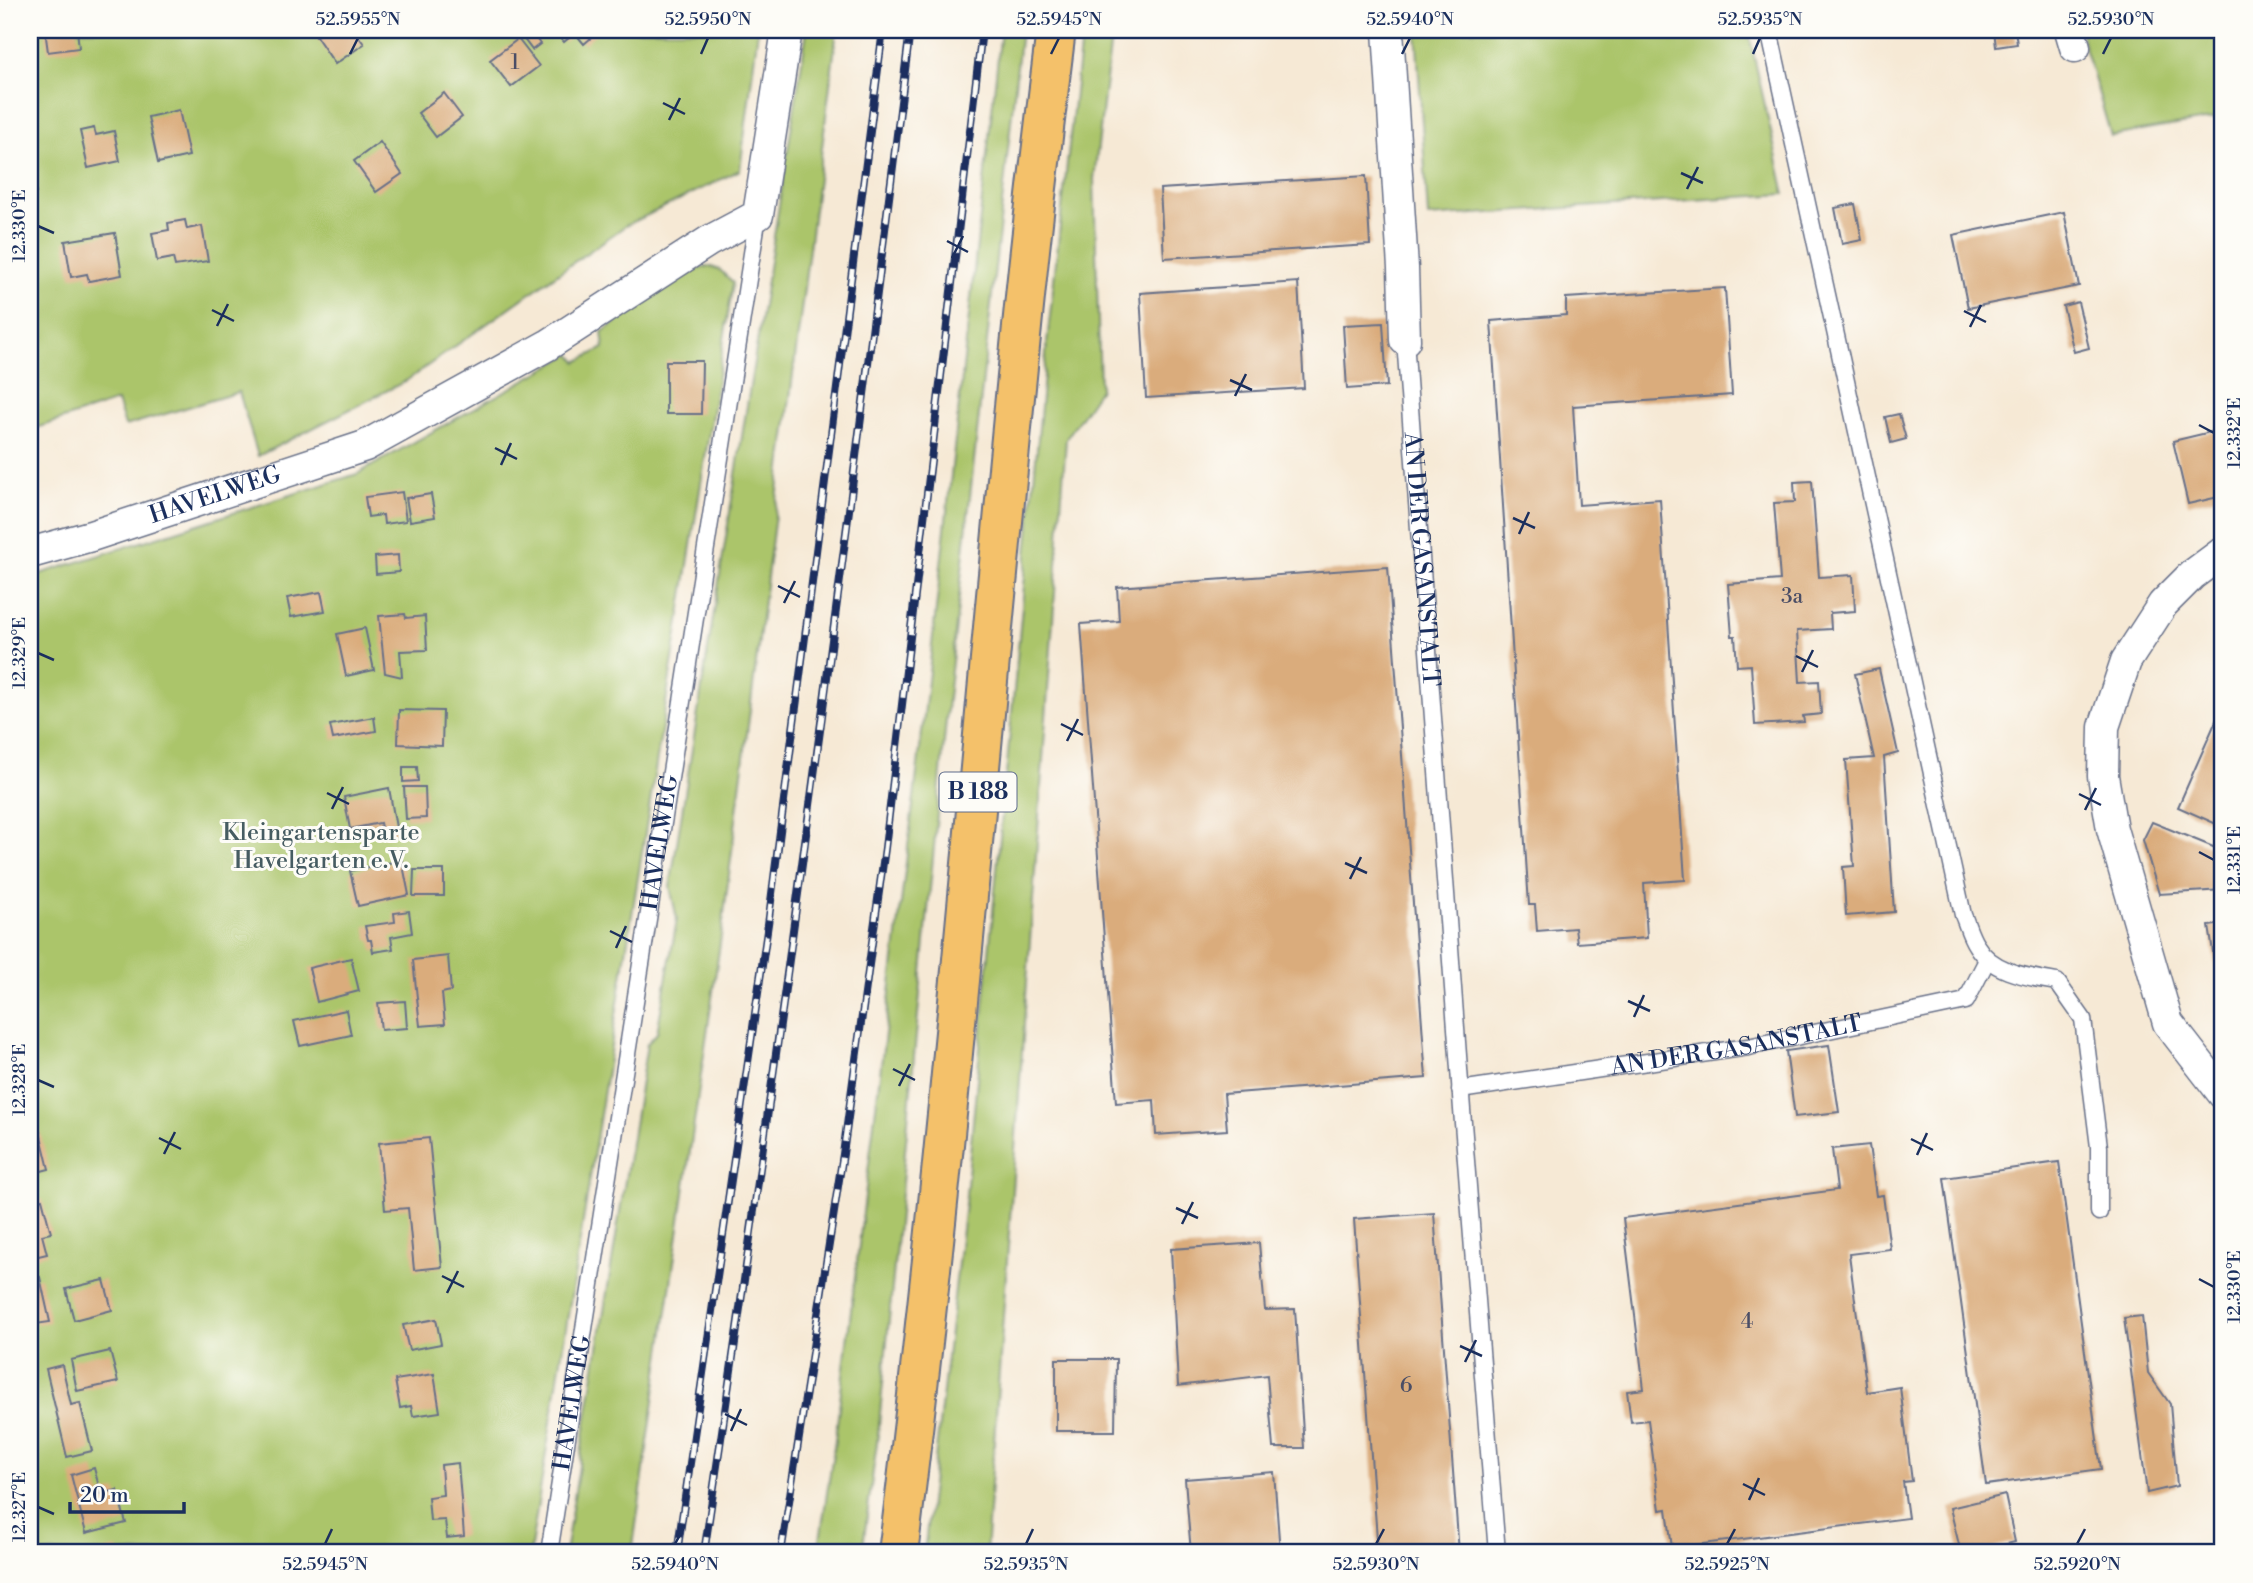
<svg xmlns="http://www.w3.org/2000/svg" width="2253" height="1583" viewBox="0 0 2253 1583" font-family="'Libre Bodoni',serif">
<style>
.green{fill:#abc56b;stroke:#637a64;stroke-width:2}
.building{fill:#daac7c}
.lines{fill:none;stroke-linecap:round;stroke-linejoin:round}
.service-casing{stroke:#687088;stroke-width:19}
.minor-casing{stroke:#687088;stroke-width:33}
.primary-casing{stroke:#687088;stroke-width:42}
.service{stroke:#fff;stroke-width:16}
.minor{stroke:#fff;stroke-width:30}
.primary{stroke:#f4c16a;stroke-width:38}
.rail-casing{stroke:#1b2f5e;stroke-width:8}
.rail{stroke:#fdfcf7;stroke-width:5;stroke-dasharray:16;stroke-linecap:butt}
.ticks{fill:none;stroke:#1b2f5e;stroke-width:2.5}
.labels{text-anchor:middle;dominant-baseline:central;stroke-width:6;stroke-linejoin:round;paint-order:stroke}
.number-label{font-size:21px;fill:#4b4e66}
.shield{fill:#fdfcf7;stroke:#5f6c8c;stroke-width:2}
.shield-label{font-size:23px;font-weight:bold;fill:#1b2f5e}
.street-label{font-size:24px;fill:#1b2f5e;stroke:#fdfcf7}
.park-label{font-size:24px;fill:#465c62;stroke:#fdfcf7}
.neatline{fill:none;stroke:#1b2f5e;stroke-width:2.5}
.ticks-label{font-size:18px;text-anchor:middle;fill:#1b2f5e}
</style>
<rect width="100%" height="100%" fill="#fdfcf7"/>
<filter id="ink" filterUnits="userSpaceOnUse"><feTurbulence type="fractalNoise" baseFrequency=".0143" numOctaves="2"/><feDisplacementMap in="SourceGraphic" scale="14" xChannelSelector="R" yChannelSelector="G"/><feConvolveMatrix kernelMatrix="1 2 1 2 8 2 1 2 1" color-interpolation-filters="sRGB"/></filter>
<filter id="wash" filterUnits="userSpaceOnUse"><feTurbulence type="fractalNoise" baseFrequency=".00686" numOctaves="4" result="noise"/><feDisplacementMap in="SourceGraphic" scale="28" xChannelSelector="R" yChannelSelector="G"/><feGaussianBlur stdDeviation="1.57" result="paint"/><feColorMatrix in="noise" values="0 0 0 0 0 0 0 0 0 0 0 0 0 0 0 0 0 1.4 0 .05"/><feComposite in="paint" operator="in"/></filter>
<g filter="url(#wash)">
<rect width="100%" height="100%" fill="#f6e9d5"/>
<g class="green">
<path d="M30,30H758L740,170L625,226L406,381L258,456L239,392L125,426L117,401L30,430Z"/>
<path d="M807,30H837L722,929L632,1553H565L647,1044L657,1033L677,919L670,887Z"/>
<path d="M1001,30H1021L949,689L878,1435L862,1553H818L835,1440L924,716Z"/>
<path d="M1082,30H1112L1094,179L1100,389L1066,439L986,1553H924L966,1195L1048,333Z"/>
<path d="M1416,30H1748L1785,194L1428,217Z"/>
<path d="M2080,30H2223V117L2111,136Z"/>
<path d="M709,266L720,270L733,283L530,1553H30V577L357,474L571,354L577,362L604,348L602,332L691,271Z"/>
</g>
<g id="blocks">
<g class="building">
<path d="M45,30H77L79,48L48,52Z"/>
<path d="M326,30H354L364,44L335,64L316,36Z"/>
<path d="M517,30H530L540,44L532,50Z"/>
<path d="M554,30H598L599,31L584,44L575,33L564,42Z"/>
<path d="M1994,30H2015L2017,44L1996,47Z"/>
<path d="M518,39L539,66L511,87L490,60Z"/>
<path d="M444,93L462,117L436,137L418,113Z"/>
<path d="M179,110L189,156L158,163L148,117Z"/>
<path d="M94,128L96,135L114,131L120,161L88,168L80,131Z"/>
<path d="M380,142L402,174L376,192L354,161Z"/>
<path d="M30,164L36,193L30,194Z"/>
<path d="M1366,176L1370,245L1164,258L1160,189Z"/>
<path d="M1855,204L1862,240L1842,244L1835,208Z"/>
<path d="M2064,212L2079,286L1968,308L1953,235Z"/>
<path d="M185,220L187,229L202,226L208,261L175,266L173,258L157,261L152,233L169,230L168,223Z"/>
<path d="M115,233L122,275L89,281L87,274L71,277L65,241Z"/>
<path d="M33,259L39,290L30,292V260Z"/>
<path d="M1298,282L1304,388L1146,398L1140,293Z"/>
<path d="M1725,288L1732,395L1573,406L1579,505L1660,499L1685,880L1644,883L1647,938L1577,943L1575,928L1537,931L1535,905H1529L1491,321L1566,315V298Z"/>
<path d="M2078,302L2089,348L2074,352L2063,306Z"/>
<path d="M1383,323L1387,386L1347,389L1343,325Z"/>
<path d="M666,361H702L701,414H666Z"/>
<path d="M1899,414L1906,439L1891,443L1885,417Z"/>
<path d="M2223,429V496L2188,504L2173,441Z"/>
<path d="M1812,481L1819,577L1853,575L1855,611L1830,613L1831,629L1797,631L1800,682L1819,681L1821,714L1803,716L1804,722L1755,725L1751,665L1737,666L1735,636H1732L1728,584L1780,580L1774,503L1795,502L1794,482Z"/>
<path d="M402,492L406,521L384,524L383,515L368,517L365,497Z"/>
<path d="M431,494L435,517L410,521L406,498Z"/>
<path d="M398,555L399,572L376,574L375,557Z"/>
<path d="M1388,567L1426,1078L1224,1094L1227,1130L1156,1135L1154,1100L1116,1103L1081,624L1119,621L1117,587Z"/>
<path d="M321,592L325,611L291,617L287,598Z"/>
<path d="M405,614L406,618L425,616L427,650L400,651L402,677L385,673L379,616Z"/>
<path d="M365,628L374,670L346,676L337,634Z"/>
<path d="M1879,669L1898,753L1884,757L1894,912L1846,916L1843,867L1854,866L1846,760L1874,758L1855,674Z"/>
<path d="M2223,705V827L2178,807Z"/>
<path d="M399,710L443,711L442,746L398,744Z"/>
<path d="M374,717L376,731L333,739L330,725Z"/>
<path d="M403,767H417L418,781L403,782Z"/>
<path d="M404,787H425L426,818L406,819Z"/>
<path d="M389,788L397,833L383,836L380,823L350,829L344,797Z"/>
<path d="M2152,822L2223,851V890L2159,894L2143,840Z"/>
<path d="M402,860L409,895L358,906L350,871Z"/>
<path d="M414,870H444V896H413Z"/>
<path d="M409,911L412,933L391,937L393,949L373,952L371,940H368L365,926L395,922L394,913Z"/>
<path d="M2223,924V990L2219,991L2209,926Z"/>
<path d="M448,956L451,991L442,993L445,1024L420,1026L413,960Z"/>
<path d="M351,958L359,991L317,1002L309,968Z"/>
<path d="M405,1001L407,1028L381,1030L378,1003Z"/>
<path d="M346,1010L351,1035L300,1046L294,1021Z"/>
<path d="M1829,1045L1839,1112L1795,1117L1786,1051Z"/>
<path d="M40,1132L49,1169L30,1174V1135Z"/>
<path d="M429,1138L442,1267L414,1270L408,1208L385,1210L379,1143Z"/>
<path d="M1869,1145L1876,1196L1883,1195L1890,1249L1849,1254L1867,1392L1900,1387L1912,1481L1903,1482L1908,1518L1672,1548L1667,1509L1660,1510L1648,1420L1631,1422L1627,1391L1644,1389L1623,1218L1837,1190L1832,1149Z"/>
<path d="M2059,1162L2101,1469L1986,1485L1944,1178Z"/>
<path d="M42,1199L51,1233L42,1235L47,1254L30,1258V1202Z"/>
<path d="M1434,1213L1459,1553H1378L1354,1219Z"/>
<path d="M1259,1243L1265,1310L1295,1309L1304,1448H1273L1267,1375L1178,1386L1171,1249Z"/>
<path d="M40,1277L50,1322L36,1324L30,1297V1279Z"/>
<path d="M104,1280L112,1310L74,1320L66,1289Z"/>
<path d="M2142,1316L2148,1373L2170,1404L2177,1486L2147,1493L2124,1318Z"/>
<path d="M436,1319L441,1344L409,1350L403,1325Z"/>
<path d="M110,1351L118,1382L77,1391L71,1360Z"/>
<path d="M1056,1359H1116L1115,1431H1056Z"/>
<path d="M62,1365L71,1405L80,1403L92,1451L67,1457L46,1369Z"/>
<path d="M434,1374L440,1412L413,1416L411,1406L400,1408L395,1380Z"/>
<path d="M458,1463L464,1536L447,1538L445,1520L430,1521L428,1497L443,1495L441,1465Z"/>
<path d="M94,1468L101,1494L117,1490L126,1523L86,1533L71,1475Z"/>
<path d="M1274,1472L1280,1553H1191L1185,1479Z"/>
<path d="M2005,1495L2015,1542L1970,1553H1961L1950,1508Z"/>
<path d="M2223,1546V1553H2202Z"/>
<path d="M118,1548L119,1553H100V1552Z"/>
</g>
</g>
</g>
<g filter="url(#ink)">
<use href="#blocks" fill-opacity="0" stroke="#687088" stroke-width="2"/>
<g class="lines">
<defs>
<g id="service">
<path d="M1769,30L1963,915C1967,924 1970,936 1976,945C1992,973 2028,977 2057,982L2083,1019L2099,1147V1212"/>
<path id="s1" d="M1405,340L1463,1123L1497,1553"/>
<path id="s2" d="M1460,1090L1748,1047L1966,1001L1987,960"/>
<path id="s3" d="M549,1553L758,215"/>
</g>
<g id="minor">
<path d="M1388,30L1403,268L1405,340"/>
<path d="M2070,30L2075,47"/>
<path id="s4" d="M30,553L91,536L365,446L548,345L709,241L758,215L787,30"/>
<path d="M2223,1094L2168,1023L2112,829L2103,776L2104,727L2126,661L2163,604L2192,575L2223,552"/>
</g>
<path id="primary" d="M898,1553C951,1136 982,716 1025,297C1034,208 1045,119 1056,30"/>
</defs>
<use href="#service" class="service-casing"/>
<use href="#minor" class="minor-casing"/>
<use href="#primary" class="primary-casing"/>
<use href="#service" class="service"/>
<use href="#minor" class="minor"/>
<use href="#primary" class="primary"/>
<defs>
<g id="rail">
<path d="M677,1553L769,917L883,30"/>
<path d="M704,1553C780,1046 847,538 910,30"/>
<path d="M781,1553L843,1154L885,848L982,30"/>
</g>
</defs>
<use href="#rail" class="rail-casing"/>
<use href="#rail" class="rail"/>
</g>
</g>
<path class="ticks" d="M350,54L358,38M701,54L708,38M1051,54L1059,38M1402,54L1410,38M1753,54L1760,38M2103,54L2111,38M663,103L685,114M669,120L680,98M1681,173L1703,183M1687,189L1698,167M38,226L54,233M947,241L968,252M952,258L963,236M212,310L234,321M1964,311L1986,322M217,326L228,304M1970,327L1981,305M1230,380L1252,390M1235,396L1246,374M2199,425L2214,433M495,448L517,459M501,465L511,443M1513,518L1535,528M1519,534L1529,512M778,586L800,597M784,603L795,581M38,653L54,660M1796,656L1818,667M1802,672L1813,650M1061,724L1083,735M1067,741L1078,719M327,793L349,804M2079,794L2101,805M332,809L343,787M2085,810L2096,788M2199,852L2214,860M1345,863L1367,873M1350,879L1361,857M610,931L632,942M616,948L626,926M1628,1001L1650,1011M1634,1017L1644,995M893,1069L915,1080M38,1080L54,1087M899,1086L910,1064M159,1138L181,1149M1911,1139L1933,1150M164,1154L175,1132M1917,1155L1927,1133M1176,1208L1198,1218M1182,1224L1193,1202M442,1276L464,1287M2199,1279L2214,1287M447,1293L458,1271M1460,1346L1482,1356M1465,1362L1476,1340M725,1414L747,1425M731,1431L741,1409M1743,1484L1765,1495M1749,1500L1759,1478M38,1507L54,1514M325,1544L332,1529M675,1544L683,1529M1026,1544L1033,1529M1376,1544L1384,1529M1727,1544L1735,1529M2077,1544L2085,1529"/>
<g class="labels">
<g class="number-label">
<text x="515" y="63">1</text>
<text x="1792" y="597">3a</text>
<text x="1747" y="1322">4</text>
<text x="1406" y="1386">6</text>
</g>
<rect class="shield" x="939.5" y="772.5" width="77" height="39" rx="5"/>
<g class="shield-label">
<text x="978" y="792">B 188</text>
</g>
<g class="street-label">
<text stroke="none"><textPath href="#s4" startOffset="194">HAVELWEG</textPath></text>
<text stroke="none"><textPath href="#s1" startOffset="220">AN DER GASANSTALT</textPath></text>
<text stroke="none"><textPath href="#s3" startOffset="719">HAVELWEG</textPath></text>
<text stroke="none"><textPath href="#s2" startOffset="280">AN DER GASANSTALT</textPath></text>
<text stroke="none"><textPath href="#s3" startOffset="152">HAVELWEG</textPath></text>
</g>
<g class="park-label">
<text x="321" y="833">Kleingartensparte<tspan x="321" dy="28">Havelgarten e.V.</tspan></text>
</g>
</g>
<rect width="2253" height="1583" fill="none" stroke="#fdfcf7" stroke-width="77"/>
<path d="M70 1502v10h114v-10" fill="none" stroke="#1b2f5e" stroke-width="3.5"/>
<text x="80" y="1502" font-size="21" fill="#1b2f5e" stroke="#fdfcf7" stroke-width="5" paint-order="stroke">20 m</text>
<rect x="38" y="38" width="2176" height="1506" class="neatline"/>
<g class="ticks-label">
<text x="358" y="25">52.5955°N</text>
<text x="708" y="25">52.5950°N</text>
<text x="1059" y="25">52.5945°N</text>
<text x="1410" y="25">52.5940°N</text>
<text x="1760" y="25">52.5935°N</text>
<text x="2111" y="25">52.5930°N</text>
<text transform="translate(19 226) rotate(-90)" y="6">12.330°E</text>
<text transform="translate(2234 433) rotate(-90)" y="6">12.332°E</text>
<text transform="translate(19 653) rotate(-90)" y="6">12.329°E</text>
<text transform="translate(2234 860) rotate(-90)" y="6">12.331°E</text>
<text transform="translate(19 1080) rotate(-90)" y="6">12.328°E</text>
<text transform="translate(2234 1287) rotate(-90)" y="6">12.330°E</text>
<text transform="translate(19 1507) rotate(-90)" y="6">12.327°E</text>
<text x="325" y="1570">52.5945°N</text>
<text x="675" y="1570">52.5940°N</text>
<text x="1026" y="1570">52.5935°N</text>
<text x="1376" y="1570">52.5930°N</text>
<text x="1727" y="1570">52.5925°N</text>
<text x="2077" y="1570">52.5920°N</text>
</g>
</svg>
